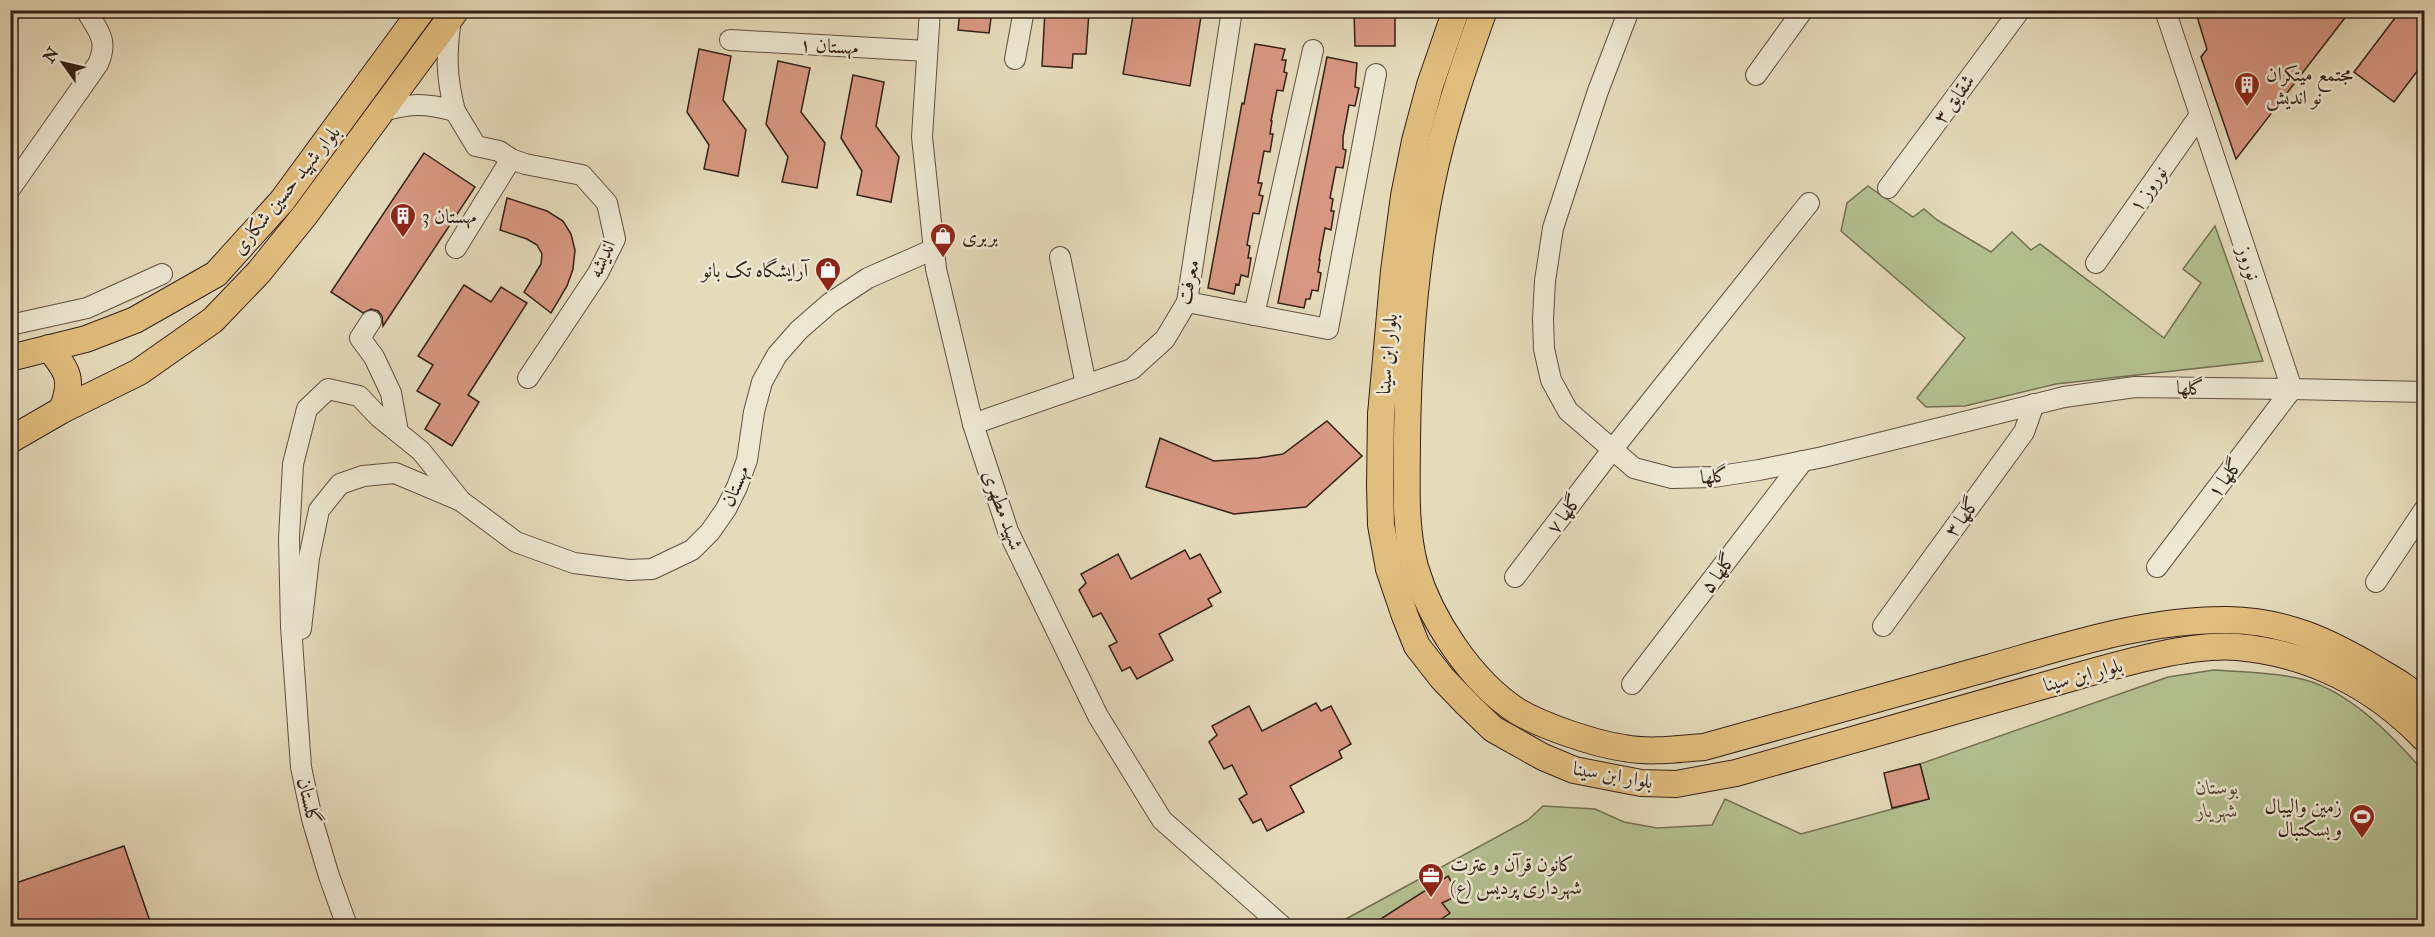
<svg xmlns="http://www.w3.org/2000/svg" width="2435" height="937" viewBox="0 0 2435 937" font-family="'IM FELL Double Pica',Amiri,serif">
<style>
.green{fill:#b4c091;stroke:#747054;stroke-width:1.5}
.building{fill:#d89783;stroke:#332017;stroke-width:1.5}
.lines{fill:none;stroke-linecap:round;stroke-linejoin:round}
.minor-casing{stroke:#604f40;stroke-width:22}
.major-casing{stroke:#332017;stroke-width:28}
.minor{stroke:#eee8d3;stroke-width:20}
.major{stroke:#e2be7e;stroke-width:26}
.labels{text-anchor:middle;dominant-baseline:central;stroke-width:5;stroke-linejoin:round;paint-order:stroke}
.street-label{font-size:20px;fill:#332017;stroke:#eee8d3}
.poi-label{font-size:20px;fill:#332017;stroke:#eee8d3;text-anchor:start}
.park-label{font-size:20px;font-style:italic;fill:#534836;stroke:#eee8d3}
</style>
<rect width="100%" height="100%" fill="#e5dbbb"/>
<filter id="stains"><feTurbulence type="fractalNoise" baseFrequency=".00333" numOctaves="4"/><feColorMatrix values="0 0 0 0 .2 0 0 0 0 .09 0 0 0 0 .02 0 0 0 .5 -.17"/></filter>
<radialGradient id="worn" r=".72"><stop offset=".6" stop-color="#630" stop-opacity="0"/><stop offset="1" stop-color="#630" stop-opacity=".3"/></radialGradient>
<g class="green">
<path d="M1868,186L1913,217L1924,209L1937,220L1991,252L2012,232L2031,250L2040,244L2164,338L2201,283L2183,269L2215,226L2263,361L2056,384L1965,406L1926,407L1917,398L1965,338L1841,231L1847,203Z"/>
<path d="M2214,670C2241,672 2270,672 2297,678C2346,687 2393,736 2424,772V926H1333L1528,820L1543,806L1595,809L1624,822L1657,828L1712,825L1725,799L1801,834L1929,799L1920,764L2168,677Z"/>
</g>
<g class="building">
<path d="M960,10H992L989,33L958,30Z"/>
<path d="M1045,10L1089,12L1086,54H1073L1072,68L1042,66Z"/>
<path d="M1134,10H1202L1190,86L1123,74Z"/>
<path d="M1354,10H1395V46H1355Z"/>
<path d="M2195,10H2351L2236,159L2201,57L2207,49Z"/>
<path d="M2401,10H2424V62L2394,102L2354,72Z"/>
<path d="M1255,44L1285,49L1282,60H1286L1284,72L1287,73L1283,91L1277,90L1271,121H1272L1270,134H1273L1270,152L1264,151L1258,183H1262L1259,195L1263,196L1259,214L1253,213L1247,245L1250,246L1248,258H1251L1248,277L1241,275L1239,285L1236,284L1234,294L1208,288L1242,103L1244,104Z"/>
<path d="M699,49L731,56L723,100L746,130L738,176L704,169L709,145L687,112Z"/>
<path d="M1327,57L1357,63L1355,87L1359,88L1355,106L1349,105L1343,137V149L1346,150L1343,168L1336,167L1330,198L1333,199L1331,211H1334L1331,230L1325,228L1319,260H1320L1318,272L1321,273L1318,291L1312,290L1310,299H1306L1304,308L1278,303Z"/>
<path d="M778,61L810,68L801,112L825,143L817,188L782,182L788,157L766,124Z"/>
<path d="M853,75L884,82L876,126L899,157L891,202L857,195L862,171L841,138Z"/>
<path d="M424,153L475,187L383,326L382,316L378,311L371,309L363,313L331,292Z"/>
<path d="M507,198L547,211L563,221L571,234L575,250L573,269L567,286L551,313L524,292L541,264L542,254L537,245L527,239L500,230Z"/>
<path d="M464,285L491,302L501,287L527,303L468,395L479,402L452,446L425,429L440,404L417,391L433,365L418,356Z"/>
<path d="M1327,421L1362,456L1306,507L1234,514L1146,487L1160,438L1214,461L1258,458L1283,454Z"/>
<path d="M1185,550L1190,559L1200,554L1221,592L1208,599L1212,606L1159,634L1173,660L1137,679L1130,667L1122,671L1109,646L1117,642L1101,613L1093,617L1079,590L1086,583L1081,574L1118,554L1131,579Z"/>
<path d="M1316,703L1321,711L1331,706L1351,744L1339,751L1342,758L1290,786L1304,812L1267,831L1261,819L1253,823L1239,799L1247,794L1232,765L1224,769L1209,742L1217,735L1212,726L1249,706L1262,731Z"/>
<path d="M1920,764L1929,799L1892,808L1884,773Z"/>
<path d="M124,846L152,927H10V885Z"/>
<path d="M1448,876L1459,895L1442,903L1450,913L1430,927H1368Z"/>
</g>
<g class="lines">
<defs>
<g id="minor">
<path d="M930,10L922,137L936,269L973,424L1008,531L1098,716L1162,820L1282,926"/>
<path d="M1629,10L1598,91L1553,228L1545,281L1543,319L1544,349L1551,380L1568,411L1634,468L1672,478L1714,477L1759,470L1823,457L2064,397L2135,387L2292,389"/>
<path d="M2165,10L2292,389L2424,392"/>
<path d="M730,40L927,51"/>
<path d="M1015,59L1024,10"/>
<path d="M1756,75L1803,10"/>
<path d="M382,111C411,103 426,103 455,111C446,77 446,53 451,18"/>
<path d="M455,111L476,146L499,151L511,159L525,164L582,175L607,203L615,239L598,273L528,378"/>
<path d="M1888,188L2020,10"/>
<path d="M10,189L98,64C109,40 98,31 86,10"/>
<path d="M456,248L511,159"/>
<path d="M1060,257L1086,385"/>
<path d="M2096,263L2200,115"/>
<path d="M1187,302L1328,329L1376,74"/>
<path d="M1254,315L1313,50"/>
<path d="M371,321L360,338L374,357L391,393L398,432"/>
<path d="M10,325L87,308L162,274"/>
<path d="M973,424L1132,369L1165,339L1187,302L1232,10"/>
<path d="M2157,567L2292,389"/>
<path d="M1515,577L1612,450L1809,203"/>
<path d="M2376,582L2424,510"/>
<path d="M1883,626L2024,432L2034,404"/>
<path d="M301,629L309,558L319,510L340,484L363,476L395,473L459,500"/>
<path d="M1632,684L1803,461"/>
<path d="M347,926L329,876L312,819L301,767L291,627L289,538L293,464L307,409L328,389L359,396L379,417L421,451L461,501L516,542L574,563L629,570L652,569L692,550L710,532L726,509L737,487L747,460L754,412L762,382L777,355L799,330L830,303L868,278L934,249"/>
</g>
<g id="major">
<path d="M1456,10L1430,85L1415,141L1404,196L1394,271L1381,414L1380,486L1381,525L1389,569L1405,616L1417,646L1442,678L1467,704L1493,729L1543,757L1574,770L1641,783L1676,784L1736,773C1840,743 1943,714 2046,685C2101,670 2182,643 2237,647C2309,653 2374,686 2424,738"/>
<path d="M1484,10C1463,68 1443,126 1431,186C1414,269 1408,356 1407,440C1407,482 1404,526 1415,567C1430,619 1471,681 1517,711C1542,726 1595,744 1624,748C1650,753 1677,749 1704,747C1798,720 1893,694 1988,668C2066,646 2147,619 2228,620C2286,621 2328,641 2377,670C2394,680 2411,689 2424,704"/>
<path d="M49,348C68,371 74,380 62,410"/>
<path d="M10,358L86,339L135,320L216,274L282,201L422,10"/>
<path d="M10,440L62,410L139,372L213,320L259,272L305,215L456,10"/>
</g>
</defs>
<use href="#minor" class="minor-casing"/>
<use href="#major" class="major-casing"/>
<use href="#minor" class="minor"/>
<use href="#major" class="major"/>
</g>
<defs>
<symbol id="building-pin" viewBox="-11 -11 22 30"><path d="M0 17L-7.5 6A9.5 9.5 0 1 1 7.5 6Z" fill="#8f2418" stroke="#eee8d3"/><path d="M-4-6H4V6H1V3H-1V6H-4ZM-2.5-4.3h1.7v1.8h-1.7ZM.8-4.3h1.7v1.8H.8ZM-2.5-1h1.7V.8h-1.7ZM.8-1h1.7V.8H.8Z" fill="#fff"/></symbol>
<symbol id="shop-pin" viewBox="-11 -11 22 30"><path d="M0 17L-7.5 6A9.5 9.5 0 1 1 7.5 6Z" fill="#8f2418" stroke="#eee8d3"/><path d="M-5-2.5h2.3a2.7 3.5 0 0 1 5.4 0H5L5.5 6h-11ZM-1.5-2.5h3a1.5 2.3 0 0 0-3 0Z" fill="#fff"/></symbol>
<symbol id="stadium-pin" viewBox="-11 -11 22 30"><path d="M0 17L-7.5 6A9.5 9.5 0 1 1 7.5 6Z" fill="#8f2418" stroke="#eee8d3"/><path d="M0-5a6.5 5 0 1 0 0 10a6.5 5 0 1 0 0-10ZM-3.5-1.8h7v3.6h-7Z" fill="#fff"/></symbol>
<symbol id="office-pin" viewBox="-11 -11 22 30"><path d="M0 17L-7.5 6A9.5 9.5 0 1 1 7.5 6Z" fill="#8f2418" stroke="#eee8d3"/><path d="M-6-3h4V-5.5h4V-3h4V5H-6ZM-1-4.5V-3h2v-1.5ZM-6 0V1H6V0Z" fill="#fff"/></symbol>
</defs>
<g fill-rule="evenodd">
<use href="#building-pin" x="2232" y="70" width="30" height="40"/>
<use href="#building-pin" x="388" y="201" width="30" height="40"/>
<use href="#shop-pin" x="928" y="221" width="30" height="40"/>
<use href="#shop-pin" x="813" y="255" width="30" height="40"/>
<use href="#stadium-pin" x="2347" y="802" width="30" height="40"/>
<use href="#office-pin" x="1416" y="861" width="30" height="40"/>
</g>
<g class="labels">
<g class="street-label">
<text transform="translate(829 46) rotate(3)">مهستان ۱</text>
<text transform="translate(1954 99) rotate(-54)">شقایق ۳</text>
<text transform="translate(2148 189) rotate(-55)">نوروز ۱</text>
<text transform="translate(286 190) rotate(-51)">بلوار شهید حسین شکاری</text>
<text transform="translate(602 259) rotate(-66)">اندیشه</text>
<text transform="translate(2249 263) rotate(71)">نوروز</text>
<text transform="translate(1188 282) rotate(-77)">معرفت</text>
<text transform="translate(1387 354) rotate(-85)">بلوار ابن سینا</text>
<text transform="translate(2190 388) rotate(1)">گلها</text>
<text transform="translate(1714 476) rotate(-5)">گلها</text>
<text transform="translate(2225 478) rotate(-53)">گلها ۱</text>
<text transform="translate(735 486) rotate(-66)">مهستان</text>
<text transform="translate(1003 510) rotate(70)">شهید مطهری</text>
<text transform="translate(1564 514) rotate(-53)">گلها ۷</text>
<text transform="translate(1962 517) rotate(-54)">گلها ۳</text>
<text transform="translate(1718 573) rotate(-53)">گلها ۵</text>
<text transform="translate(2083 675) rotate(-15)">بلوار ابن سینا</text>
<text transform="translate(1613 775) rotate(10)">بلوار ابن سینا</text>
<text transform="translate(309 801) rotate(77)">گلستان</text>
</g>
<g class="poi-label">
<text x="2266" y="74">مجتمع میتکران<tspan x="2266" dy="23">نو اندیش</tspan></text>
<text x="422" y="216">مهستان 3</text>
<text x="962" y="236">بربری</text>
<text x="808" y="270" text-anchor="end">آرایشگاه تک بانو</text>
<text x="2342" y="806" text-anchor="end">زمین والیبال<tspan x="2342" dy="23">و بسکتبال</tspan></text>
<text x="1450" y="864">کانون قرآن و عترت<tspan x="1450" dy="23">(ع) شهرداری پردیس</tspan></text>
</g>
<g class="park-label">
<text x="2217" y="787">بوستان<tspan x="2217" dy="23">شهریار</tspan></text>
</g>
</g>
<rect width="2435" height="937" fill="none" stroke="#e5dbbb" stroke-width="36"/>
<rect x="12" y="12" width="2411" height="913" fill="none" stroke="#332017" stroke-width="3"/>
<rect x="18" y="18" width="2399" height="901" fill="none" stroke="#332017" stroke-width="1.5"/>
<g transform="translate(63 63) rotate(304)" stroke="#eee8d3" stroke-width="4.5" paint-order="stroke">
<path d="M0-4.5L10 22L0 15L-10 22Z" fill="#332017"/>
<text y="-9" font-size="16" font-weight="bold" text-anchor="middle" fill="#332017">N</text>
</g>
<rect width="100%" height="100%" filter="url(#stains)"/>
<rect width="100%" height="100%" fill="url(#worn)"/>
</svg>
